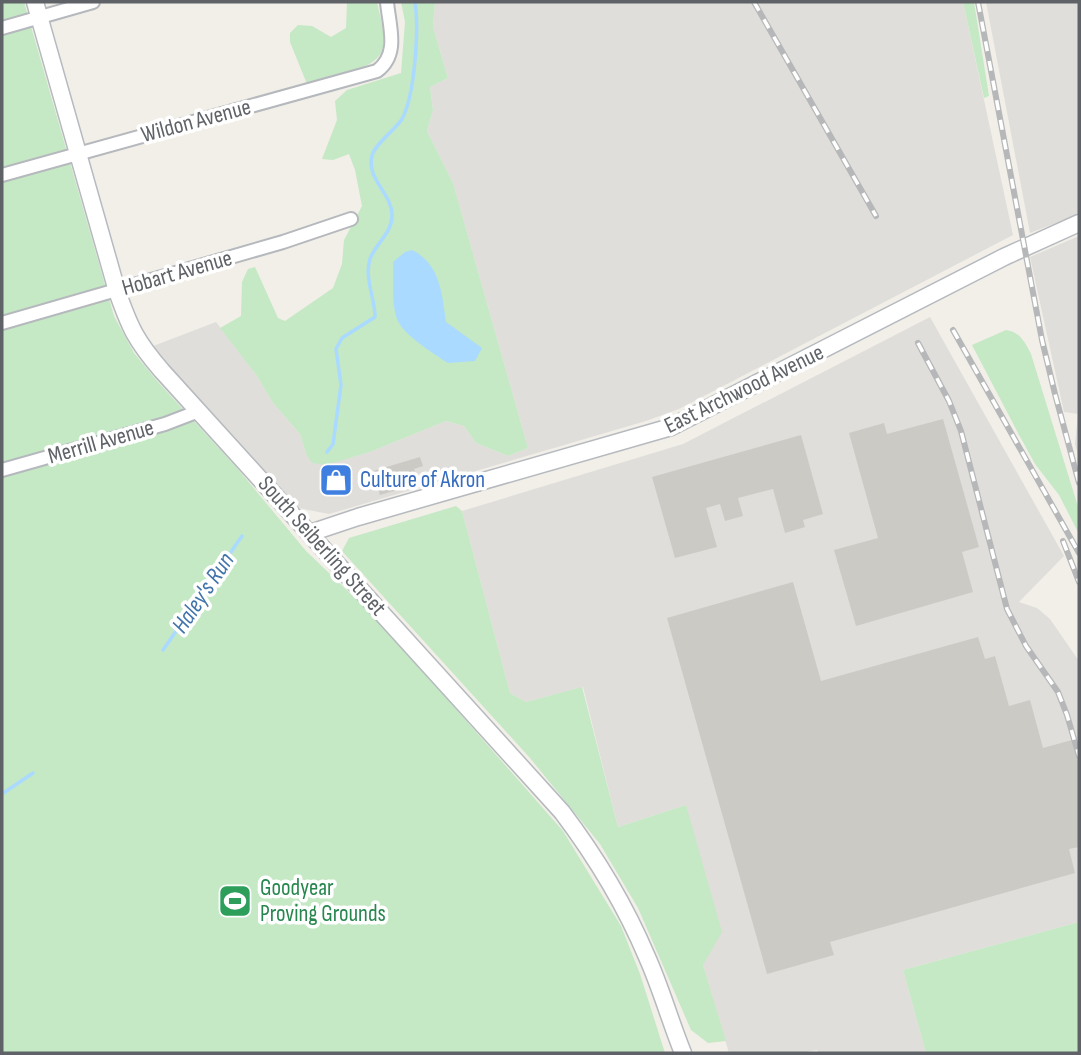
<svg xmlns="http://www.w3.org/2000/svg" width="1081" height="1055" viewBox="0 0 1081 1055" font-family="'Sofia Sans Condensed',sans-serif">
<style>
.industrial{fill:#e0deda}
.green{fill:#c5e8c5}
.water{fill:#aadaff}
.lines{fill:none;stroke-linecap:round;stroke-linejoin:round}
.stream{stroke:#aadaff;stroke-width:3.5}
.building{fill:#cccac5}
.minor-casing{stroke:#b5b8bc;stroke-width:16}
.secondary-casing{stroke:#b6babf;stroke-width:19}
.minor{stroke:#fff;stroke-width:12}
.secondary{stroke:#fff;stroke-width:16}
.rail-casing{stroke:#b6b7b8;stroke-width:6}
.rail{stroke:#fff;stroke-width:3.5;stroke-dasharray:10;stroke-linecap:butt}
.labels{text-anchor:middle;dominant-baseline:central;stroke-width:7;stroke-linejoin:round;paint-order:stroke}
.street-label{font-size:23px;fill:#5f6368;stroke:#fff}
.shop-label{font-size:23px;fill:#366cbe;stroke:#fff;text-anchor:start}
.leisure-label{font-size:23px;fill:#27864d;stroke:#fff;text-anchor:start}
.water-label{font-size:24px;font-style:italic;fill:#4174aa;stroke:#fff}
</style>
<rect width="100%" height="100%" fill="#f1efe8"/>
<g class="industrial">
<path d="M435,2H963L1013,235L679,409L646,421L329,514L293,507L148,348L216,322L257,376L273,403L300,434L306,454L349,458L370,452L446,421L464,426L476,443L508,456L528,448L453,183L427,131L433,110L430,87L448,78L433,27Z"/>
<path d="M986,2H1079V214L1030,233Z"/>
<path d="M1079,236V458L1075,444L1078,414L1064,412L1030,257Z"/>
<path d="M930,317L1064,556L1019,602L1037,608L1050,619L1079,661V922L903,970L926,1053H819L817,1050L800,1053H729L703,965L686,805L618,827L583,687L526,702L510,693L462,511L683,444Z"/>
</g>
<g class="green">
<path d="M2,2H24L114,316L134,353L158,382L237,468L306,551L376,618L563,831L621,926L640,974L665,1053H2Z"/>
<path d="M347,2H377C380,17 387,37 382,51C374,71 325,79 307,84L290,42V33L298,25L312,26L331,37L346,28Z"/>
<path d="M401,2H435L433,27L448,78L430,87L433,110L427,131L453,183L528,448L508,456L476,443L464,426L446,421L370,452L326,465L312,463L306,454L300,434L273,403L257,376L220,328L241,316L242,282L248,269L255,267L278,318L285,321L333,288L342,264L344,240L362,206L355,170L349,154L333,160L322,159L337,120L335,101L347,90L401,73L405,22Z"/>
<path d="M963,2H974L989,96L984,98Z"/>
<path d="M1006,330C1020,332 1025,342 1031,354L1079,510V534L1059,495L1035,464L1018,433L972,345Z"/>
<path d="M456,506L462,511L510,693L526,702L582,687L618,827L686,805L722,932L703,965L726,1041L708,1043L691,1030L638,908L600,844L530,758L342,551L349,538Z"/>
<path d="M1079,922V1053H926L903,970Z"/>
</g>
<path class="water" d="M412,250C440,264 442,293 446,322L482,348L475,361L448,363C433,353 403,335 397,319C391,302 394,279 393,262L405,252Z"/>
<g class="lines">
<g class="stream">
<path d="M327,452L333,444L341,385L336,349L342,338L375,317C375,298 364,278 370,259C376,243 392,233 392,216C393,194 366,180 372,156C374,145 395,130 402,119C415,95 419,29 415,2"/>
<path d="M163,650L242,536"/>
<path d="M2,794L33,773"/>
</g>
</g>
<g class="building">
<path d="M943,419L979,547L962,552L973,592L856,626L834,550L878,538L849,433L884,423L887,434Z"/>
<path d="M801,435L823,514L803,520L805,527L785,533L773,489L738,498L743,516L725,521L720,504L706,508L717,547L675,558L652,477Z"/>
<path d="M420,457L423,466L414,469L418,484L380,495L373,471Z"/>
<path d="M334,464L350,481L337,492L322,474Z"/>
<path d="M793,582L821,681L978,637L985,659L995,656L1009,706L1030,700L1043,748L1072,740L1079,765V847L1069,849L1075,873L830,942L834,955L767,974L667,618Z"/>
</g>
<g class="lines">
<defs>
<g id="minor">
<path d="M2,28L93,2"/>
<path d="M2,175L377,71C400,54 389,26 387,2"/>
<path d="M2,323L283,242L351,219"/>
<path d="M2,470L165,424L199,411"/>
</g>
<g id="secondary">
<path d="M35,2L117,291C130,328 136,341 162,371L562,812C596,857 625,905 647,957C661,988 670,1021 683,1053"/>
<path d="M310,533L358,517L671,427L1004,257L1079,223"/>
</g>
</defs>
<use href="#minor" class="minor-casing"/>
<use href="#secondary" class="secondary-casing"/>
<use href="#minor" class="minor"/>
<use href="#secondary" class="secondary"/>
<defs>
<g id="rail">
<path d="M754,2L876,216"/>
<path d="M978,2L1042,340L1055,394L1079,483"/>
<path d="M953,330L1079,553"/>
<path d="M918,343L949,401L961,431L1007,609L1026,646L1058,692L1067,715L1079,756"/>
<path d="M1063,541L1079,582"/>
</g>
</defs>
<use href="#rail" class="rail-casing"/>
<use href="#rail" class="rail"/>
</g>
<defs>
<symbol id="shop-square" viewBox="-11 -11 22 22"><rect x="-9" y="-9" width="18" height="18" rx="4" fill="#3f7fe0" stroke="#fff"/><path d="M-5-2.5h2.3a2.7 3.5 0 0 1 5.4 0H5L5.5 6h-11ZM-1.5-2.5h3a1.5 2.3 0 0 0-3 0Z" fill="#fff"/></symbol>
<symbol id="stadium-square" viewBox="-11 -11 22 22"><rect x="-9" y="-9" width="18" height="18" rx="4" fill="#2e9e5b" stroke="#fff"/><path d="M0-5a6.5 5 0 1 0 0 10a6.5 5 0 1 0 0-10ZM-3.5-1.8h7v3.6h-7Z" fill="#fff"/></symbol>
</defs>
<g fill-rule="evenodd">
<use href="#shop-square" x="317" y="461" width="38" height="38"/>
<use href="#stadium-square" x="216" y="882" width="38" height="38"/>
</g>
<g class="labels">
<g class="street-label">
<text transform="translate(196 121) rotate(-15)">Wildon Avenue</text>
<text transform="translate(177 273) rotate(-16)">Hobart Avenue</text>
<text transform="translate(744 389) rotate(-26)">East Archwood Avenue</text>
<text transform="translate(101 442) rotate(-16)">Merrill Avenue</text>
<text transform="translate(322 546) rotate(48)">South Seiberling Street</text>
</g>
<g class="shop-label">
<text x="360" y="480">Culture of Akron</text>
</g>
<g class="leisure-label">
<text x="260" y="888">Goodyear<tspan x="260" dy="26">Proving Grounds</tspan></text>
</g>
<g class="water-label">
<text transform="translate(203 593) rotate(-56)">Haley's Run</text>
</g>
</g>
<rect width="1081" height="1055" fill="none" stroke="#5f6368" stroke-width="7"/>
</svg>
